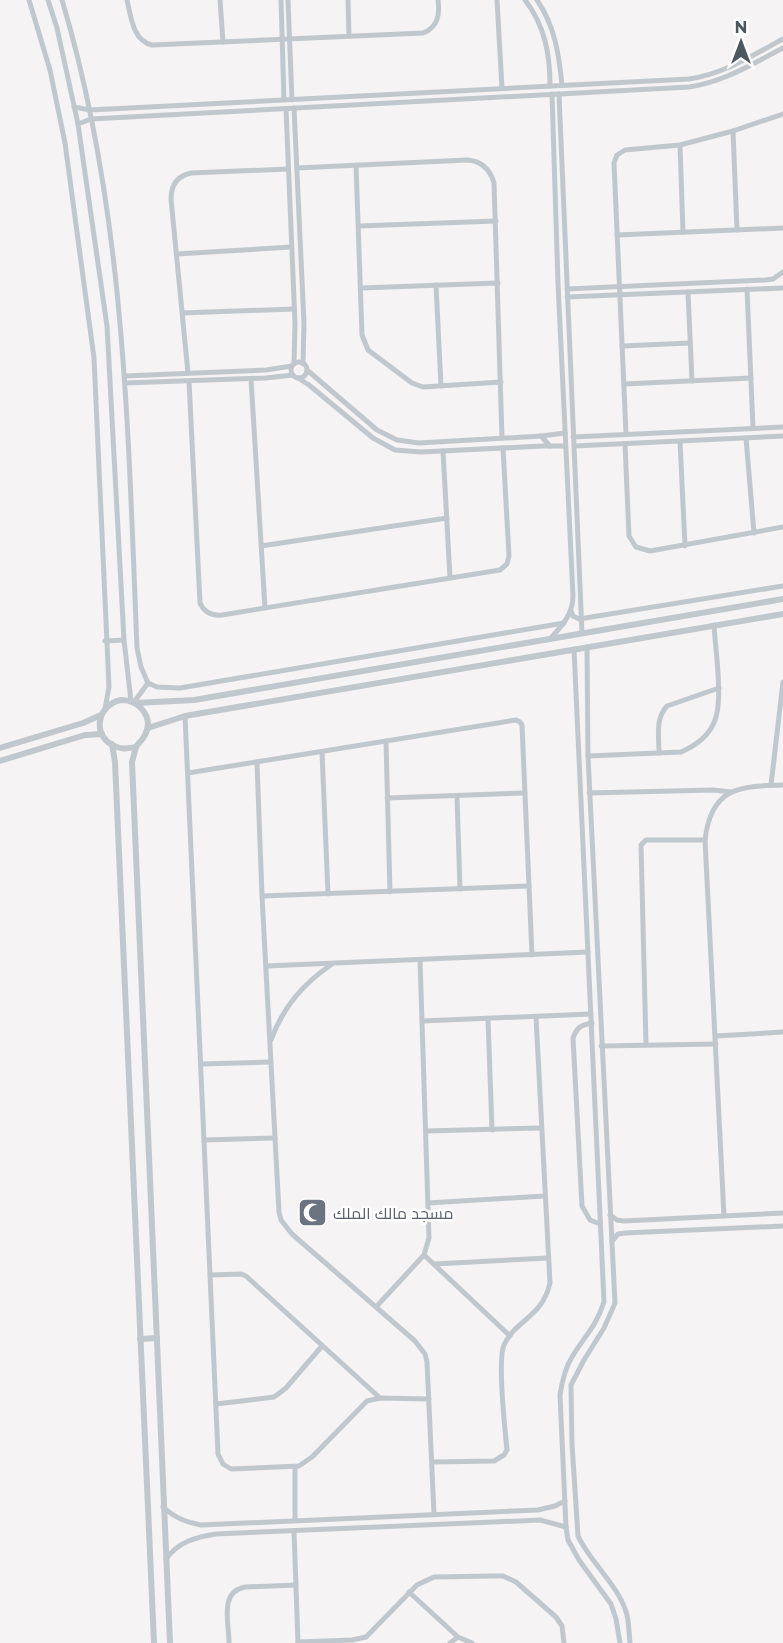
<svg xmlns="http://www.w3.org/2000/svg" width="783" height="1643" viewBox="0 0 783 1643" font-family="Montserrat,Cairo,sans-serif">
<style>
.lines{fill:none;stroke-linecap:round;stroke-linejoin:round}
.minor{stroke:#c0c8ce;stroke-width:5}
.tertiary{stroke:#c0c8ce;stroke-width:6}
.labels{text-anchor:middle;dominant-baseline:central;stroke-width:5;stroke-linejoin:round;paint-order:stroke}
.worship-label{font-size:16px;fill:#5b616d;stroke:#fff;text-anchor:start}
</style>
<rect width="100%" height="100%" fill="#f5f3f3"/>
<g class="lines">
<g class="minor">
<path d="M29,0L50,70L65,143L94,358L109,687L105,709"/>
<path d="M48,0L57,28L78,124L107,326L124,640L131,701"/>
<path d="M62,0C125,210 128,430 137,648L141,667L148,683L157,687L180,688L564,623"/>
<path d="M127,0C131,17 133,41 152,45L423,33C438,27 440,15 438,0"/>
<path d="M220,0L223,42"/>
<path d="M281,0L284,100"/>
<path d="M288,0L292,100"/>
<path d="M348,0L349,36"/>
<path d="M497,0L502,88"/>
<path d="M525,0C545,26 550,54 550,86"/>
<path d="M537,0C555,26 559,55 562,85"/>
<path d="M559,94L582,633"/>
<path d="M74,107L90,110L689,79C724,74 753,55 783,39"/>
<path d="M294,108L304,323L303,364"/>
<path d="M286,109L295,323L294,364"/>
<path d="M78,124L91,119L689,87C724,82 752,64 783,48"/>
<path d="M733,131L737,230"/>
<path d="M680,145L683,232"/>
<path d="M356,165L362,335L368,350L412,383L423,387L501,382"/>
<path d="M297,168L467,160C482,161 490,169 494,183L502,438"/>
<path d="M359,226L496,221"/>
<path d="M617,235L783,228"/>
<path d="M177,254L291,247"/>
<path d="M436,285L441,386"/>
<path d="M361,288L498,283"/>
<path d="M567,289L765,280L773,279L783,272"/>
<path d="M747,289L753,428"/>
<path d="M688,292L692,381"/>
<path d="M567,297L783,288"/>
<path d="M182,313L294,309"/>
<path d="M622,346L690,343"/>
<circle cx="299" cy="370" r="8"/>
<path d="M307,370L377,430L397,440L419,443L541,436L550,446"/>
<path d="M188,373L171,199C171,185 177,176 191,173L288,169"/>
<path d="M124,376L266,370L292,366"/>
<path d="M298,378L309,385L373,438L395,450L421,452L543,446H565"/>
<path d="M251,379L265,608"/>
<path d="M189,381L200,603C204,612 211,616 222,615L500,570L507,564L509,556L503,448"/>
<path d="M125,383L266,378L293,375"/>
<path d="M624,384L751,378"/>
<path d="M626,434L614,163L617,155L625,150L680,145L733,131L783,114"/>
<path d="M541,436L565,433"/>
<path d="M573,437L783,427"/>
<path d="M746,438L754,533"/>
<path d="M680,441L685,546"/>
<path d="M625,444L629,536L636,547L650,551L783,527"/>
<path d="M574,446L783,436"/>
<path d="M443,451L450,578"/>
<path d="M261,546L447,518"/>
<path d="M571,611L573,616L579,619L783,586"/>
<path d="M550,639C562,626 573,614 573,596L558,283L552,94"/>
<path d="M105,641L124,640"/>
<path d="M587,647L588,756L615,1303L604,1328L584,1360L571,1385L572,1444L578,1536C590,1562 620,1587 627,1615C629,1624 629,1634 630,1643"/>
<path d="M574,649L604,1302C595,1329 585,1335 572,1357C565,1368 562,1382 560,1395L566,1527L568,1540L579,1560L611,1604L616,1619L620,1643"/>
<path d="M134,702L148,683"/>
<path d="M185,716L218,1454L223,1464L231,1469L299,1466L312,1457L367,1401L380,1398L429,1399"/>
<path d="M386,742L390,892"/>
<path d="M322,752L328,894"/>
<path d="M659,753C659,736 655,719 667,706L719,688"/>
<path d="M588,756L681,752C720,735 720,711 718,673C717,657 715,641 714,625"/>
<path d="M257,763L262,896L279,1212L281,1220L292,1234L415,1341L425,1354L427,1362L434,1514"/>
<path d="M188,773L516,720L520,722L522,725L532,955"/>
<path d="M771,785L783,682"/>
<path d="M589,793L713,790L731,792"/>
<path d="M457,796L460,889"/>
<path d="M387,798L525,793"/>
<path d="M262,896L529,886"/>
<path d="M266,966L588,952"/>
<path d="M488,1019L492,1130"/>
<path d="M422,1021L591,1014"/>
<path d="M592,1023C581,1025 577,1027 573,1038L582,1206L590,1220L600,1224"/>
<path d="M716,1036L783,1032"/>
<path d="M271,1040C283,1007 303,984 332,964"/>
<path d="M646,1045L641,845L646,840H705"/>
<path d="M601,1046L716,1044"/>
<path d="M201,1064L271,1062"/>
<path d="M426,1131L541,1128"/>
<path d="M205,1140L275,1138"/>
<path d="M428,1203L544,1196"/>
<path d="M610,1215L617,1220L624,1221L783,1213"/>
<path d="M724,1216L705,840C711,788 738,786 783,785"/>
<path d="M612,1241L618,1234L625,1233L783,1226"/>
<path d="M424,1255L510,1336"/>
<path d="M434,1264L548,1258"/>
<path d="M210,1275L241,1274L246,1276L380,1398"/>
<path d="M376,1307L424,1255L429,1238L420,960"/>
<path d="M216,1404L274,1397L286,1388L322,1346"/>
<path d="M432,1462L494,1461L504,1455L507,1450C505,1429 497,1360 504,1345C516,1319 542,1318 550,1283L536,1017"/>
<path d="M295,1467V1519"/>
<path d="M163,1507C175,1518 186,1522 201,1525L538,1510L555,1506L565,1501"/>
<path d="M294,1531L298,1643"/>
<path d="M166,1559C178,1542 196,1537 216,1534L540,1520L566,1527"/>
<path d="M409,1592L458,1637"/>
<path d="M298,1642L352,1640L366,1637L417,1585L434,1577L494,1576H503L516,1582L556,1617L562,1626L564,1643"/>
<path d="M229,1643C229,1622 219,1592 245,1587L296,1585"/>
<path d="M450,1643L458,1637L472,1643"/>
</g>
<g class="tertiary">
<path d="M121,700C140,700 154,718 145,735C143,740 138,743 136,747C130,748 122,750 117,747C91,738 96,705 121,700Z"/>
<path d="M135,703L194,700L783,599"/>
<path d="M148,728L185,716L783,614"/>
<path d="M112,744L115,762L154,1643"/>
<path d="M136,747L132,762L170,1643"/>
<path d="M0,748L83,723L101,715"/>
<path d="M0,761L85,735L102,734"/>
<path d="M140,1339L157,1338"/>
</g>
</g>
<defs>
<symbol id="mosque-square" viewBox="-11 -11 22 22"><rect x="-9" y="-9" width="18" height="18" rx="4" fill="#6b7280" stroke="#fff"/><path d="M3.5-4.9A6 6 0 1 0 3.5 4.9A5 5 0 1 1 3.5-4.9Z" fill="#fff"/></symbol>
</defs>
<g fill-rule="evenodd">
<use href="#mosque-square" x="296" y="1196" width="33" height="33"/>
</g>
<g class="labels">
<g class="worship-label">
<text x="333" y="1213">مسجد مالك الملك</text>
</g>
</g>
<g transform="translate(741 42)" stroke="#ffffff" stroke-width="4.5" paint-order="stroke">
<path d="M0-4.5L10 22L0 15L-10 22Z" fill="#4c575f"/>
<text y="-9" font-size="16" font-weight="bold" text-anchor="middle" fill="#4c575f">N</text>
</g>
</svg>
